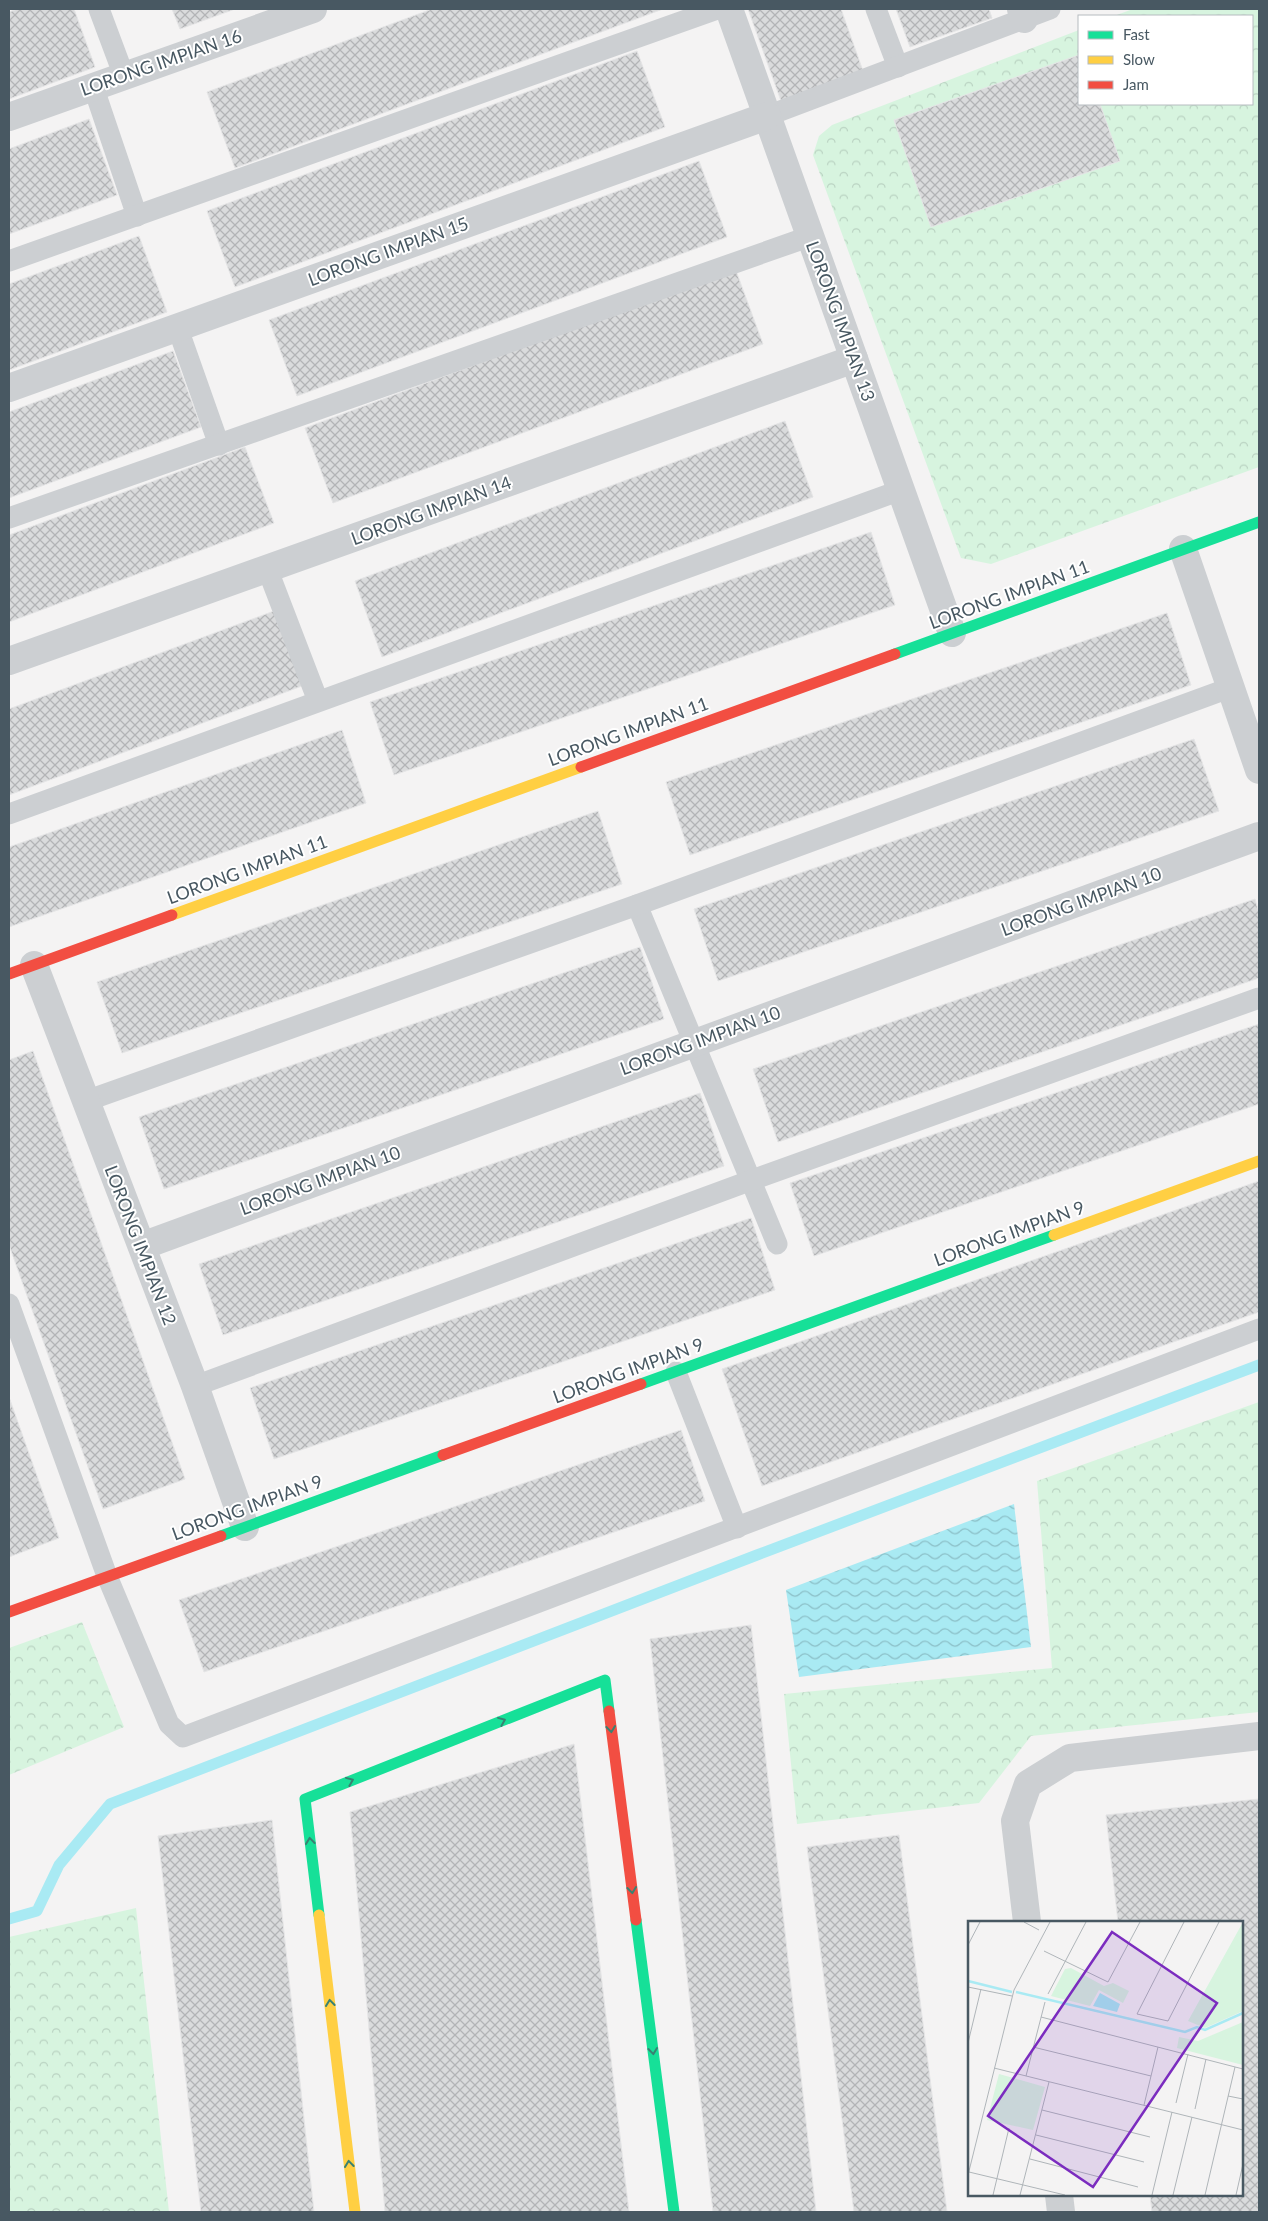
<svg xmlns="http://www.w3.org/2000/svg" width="1268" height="2221" viewBox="0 0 1268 2221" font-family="Lato,sans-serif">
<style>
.forest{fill:url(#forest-crowns)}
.water{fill:url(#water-waves)}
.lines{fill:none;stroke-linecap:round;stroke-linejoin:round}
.stream{stroke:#a9eaf3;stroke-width:11}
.building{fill:url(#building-cross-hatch);stroke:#e5e5e6}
.lane{stroke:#cccfd2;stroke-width:21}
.street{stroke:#cccfd2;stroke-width:28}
.fast{stroke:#16e098;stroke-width:11}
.slow{stroke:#ffcf43;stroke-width:11}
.jam{stroke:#f24e42;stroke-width:11}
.oneway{stroke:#398172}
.labels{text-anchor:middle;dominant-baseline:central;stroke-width:4;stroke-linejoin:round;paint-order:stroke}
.street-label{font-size:18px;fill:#485862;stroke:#fff}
.inset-river{fill:none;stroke:#a9eaf3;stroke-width:2.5}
.inset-road{fill:none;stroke:#afb5b9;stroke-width:1}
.view{fill:#7b2cbf;fill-opacity:0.15;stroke:#7b2cbf;stroke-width:2.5}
.inset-edge{fill:none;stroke:#485862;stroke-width:2.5}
</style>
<defs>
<pattern id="forest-crowns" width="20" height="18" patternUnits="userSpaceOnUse" patternTransform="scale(1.25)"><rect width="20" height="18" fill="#d7f4df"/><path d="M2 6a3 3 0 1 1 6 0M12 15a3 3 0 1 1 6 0" fill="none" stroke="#bad3c2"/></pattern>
<pattern id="water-waves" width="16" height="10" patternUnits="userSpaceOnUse" patternTransform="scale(1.25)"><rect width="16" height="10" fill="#a9eaf3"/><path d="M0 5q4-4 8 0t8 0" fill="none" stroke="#8cc0c8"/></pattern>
<pattern id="building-cross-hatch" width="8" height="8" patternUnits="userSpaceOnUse" patternTransform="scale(1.25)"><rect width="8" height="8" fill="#dadbdc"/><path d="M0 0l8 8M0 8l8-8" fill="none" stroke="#b3b4b6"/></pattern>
</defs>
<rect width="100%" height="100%" fill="#f4f3f3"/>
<g class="forest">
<path d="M1133,9H1259V467L991,564L961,558L813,155L819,136L832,125L1079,30V104H1252V16H1114Z"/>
<path d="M1259,1402V1712L1031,1736L979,1803L797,1824L784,1694L1052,1668L1037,1481Z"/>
<path d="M82,1622L124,1727L9,1775V1648Z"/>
<path d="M136,1908L169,2212H9V1937Z"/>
</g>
<path class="water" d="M1014,1504L1031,1647L799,1677L786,1590Z"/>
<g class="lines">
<path class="stream" d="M9,1919L37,1911L59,1865L110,1804L757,1555L1259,1365"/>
</g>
<g class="building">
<path d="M18,9H74L95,67L9,99V12Z"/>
<path d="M172,9H235L180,29Z"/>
<path d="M432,9H663L235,168L207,92Z"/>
<path d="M748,9H841L863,71L781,101Z"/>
<path d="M896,9H989L992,18L910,47Z"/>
<path d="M637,51L665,127L235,287L207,211Z"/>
<path d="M1079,55V104H1100L1120,161L931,227L894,120Z"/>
<path d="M89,119L117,195L9,234V149Z"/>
<path d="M699,161L727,237L297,396L269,320Z"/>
<path d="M139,236L167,312L9,370V284Z"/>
<path d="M735,268L763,344L333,503L305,428Z"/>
<path d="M173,351L201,427L9,498V412Z"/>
<path d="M785,421L813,497L382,657L355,581Z"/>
<path d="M245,447L274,523L9,622V535Z"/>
<path d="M871,532L895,605L394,775L370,702Z"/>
<path d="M274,611L302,686L9,795V709Z"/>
<path d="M1167,613L1191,685L690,855L666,782Z"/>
<path d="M342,730L366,803L9,927V847Z"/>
<path d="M1194,739L1219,811L718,981L694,909Z"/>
<path d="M598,811L622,884L122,1053L97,982Z"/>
<path d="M1255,899L1259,913V978L778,1142L753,1069Z"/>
<path d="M640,947L664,1019L164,1189L139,1117Z"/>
<path d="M1259,1024V1104L814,1256L790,1183Z"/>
<path d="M33,1051L185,1479L103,1509L9,1245V1060Z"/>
<path d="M700,1093L724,1166L223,1335L199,1264Z"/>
<path d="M1259,1181V1312L762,1486L722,1369Z"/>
<path d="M751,1218L775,1290L274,1459L250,1388Z"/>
<path d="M9,1397L59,1538L9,1557Z"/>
<path d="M681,1430L705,1501L204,1672L179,1600Z"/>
<path d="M751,1625L816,2212H713L650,1639Z"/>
<path d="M574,1744L629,2212H385L350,1812Z"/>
<path d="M1259,1799V2212H1152L1150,2195H1242V1922H1118L1106,1815Z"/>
<path d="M272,1820L314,2212H201L158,1836Z"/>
<path d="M899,1835L947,2212H854L807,1847Z"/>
</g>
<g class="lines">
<g class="lane">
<path d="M99,9L124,76"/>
<path d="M876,9L898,67"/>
<path d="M93,86L137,216"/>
<path d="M767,116L1050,9"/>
<path d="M9,261L717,9"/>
<path d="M177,326L219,445"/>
<path d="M9,518L811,236"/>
<path d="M267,568L318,701"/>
<path d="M9,814L901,490"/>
<path d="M637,905L777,1244"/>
<path d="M86,1101L637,905L1232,687"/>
<path d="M9,1304L107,1576L169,1724L183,1737L1259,1329"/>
<path d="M676,1372L737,1528"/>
<path d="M195,1386L752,1180L1259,998"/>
</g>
<g class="street">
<path d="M729,9L952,633"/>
<path d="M1021,9L1024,19"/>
<path d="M9,117L313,9"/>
<path d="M9,388L767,116"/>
<path d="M1183,549L1259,770"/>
<path d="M9,661L854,359"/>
<path d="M34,965L195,1386L245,1527"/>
<path d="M142,1246L1259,836"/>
<path d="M1027,1922L1015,1821L1028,1784L1070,1758L1259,1736"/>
<path d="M1059,2195L1061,2212"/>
</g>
<g class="fast">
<path d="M895,654L1259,522"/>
<path d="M641,1384L1054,1235"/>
<path d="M221,1536L443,1455"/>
<path d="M319,1915L305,1799L605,1680L609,1711"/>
<path d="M636,1920L674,2212"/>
</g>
<g class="slow">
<path d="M172,915L581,767"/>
<path d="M1054,1235L1259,1161"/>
<path d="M319,1915L355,2212"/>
</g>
<g class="jam">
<path d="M581,767L895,654"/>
<path d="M9,974L172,915"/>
<path d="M443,1455L641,1384"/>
<path d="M9,1612L221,1536"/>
<path d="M609,1711L636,1920"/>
</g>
</g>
<defs><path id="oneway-chevron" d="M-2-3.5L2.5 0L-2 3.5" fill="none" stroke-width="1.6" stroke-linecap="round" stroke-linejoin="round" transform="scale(1.25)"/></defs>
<g class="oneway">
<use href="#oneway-chevron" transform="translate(502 1721) rotate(-22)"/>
<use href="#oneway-chevron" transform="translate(611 1729) rotate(83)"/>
<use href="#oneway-chevron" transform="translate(350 1781) rotate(-22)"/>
<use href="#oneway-chevron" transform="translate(310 1841) rotate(-97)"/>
<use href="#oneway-chevron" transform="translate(632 1890) rotate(83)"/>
<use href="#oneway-chevron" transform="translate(330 2003) rotate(-97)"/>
<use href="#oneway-chevron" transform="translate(653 2051) rotate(83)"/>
<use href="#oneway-chevron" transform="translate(349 2164) rotate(-97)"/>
</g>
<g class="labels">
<g class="street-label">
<text transform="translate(161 62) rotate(-19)">LORONG IMPIAN 16</text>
<text transform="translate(388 251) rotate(-20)">LORONG IMPIAN 15</text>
<text transform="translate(841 321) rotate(70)">LORONG IMPIAN 13</text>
<text transform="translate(431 510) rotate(-20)">LORONG IMPIAN 14</text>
<text transform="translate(1009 594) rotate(-20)">LORONG IMPIAN 11</text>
<text transform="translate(628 731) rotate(-20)">LORONG IMPIAN 11</text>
<text transform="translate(247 869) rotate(-20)">LORONG IMPIAN 11</text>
<text transform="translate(1081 901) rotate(-20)">LORONG IMPIAN 10</text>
<text transform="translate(700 1040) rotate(-20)">LORONG IMPIAN 10</text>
<text transform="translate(320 1180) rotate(-20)">LORONG IMPIAN 10</text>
<text transform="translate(1009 1233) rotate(-20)">LORONG IMPIAN 9</text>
<text transform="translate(141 1245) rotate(69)">LORONG IMPIAN 12</text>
<text transform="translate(628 1370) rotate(-20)">LORONG IMPIAN 9</text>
<text transform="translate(247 1507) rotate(-20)">LORONG IMPIAN 9</text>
</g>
</g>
<g transform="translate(968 1921)">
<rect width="275" height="275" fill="#f4f3f3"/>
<path d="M275,1V90L237,107L220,100ZM103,47L136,65L145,62L161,70L155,82L131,69L122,85L83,75L97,48ZM275,101V144L209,127L211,116L230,120ZM31,153L77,166L65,209L19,199Z" fill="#d7f4df"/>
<path d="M132,72L152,83L149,91L125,85Z" fill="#a9eaf3"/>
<path class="inset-river" d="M0,60L44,71M48,71L217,111L229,106L237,109L275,92"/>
<path class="inset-road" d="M56,1L71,9M216,1L169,93L200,100L251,1M0,24L12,1M76,30L140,61L172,1M0,66L44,75M80,73L118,1M73,96L275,148M0,122L13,68M65,126L183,155M26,147L275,209M58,155L77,81M260,175L275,178M208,182L220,133M176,184L190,126M227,188L238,138M74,189L182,216M68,214L176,241M62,238L170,266M1,251L97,274M0,254L46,69L82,1M25,274L41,207M52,274L81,161M184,274L204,191M205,274L224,196M237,274L267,146M268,274L275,243"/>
<path class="view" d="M144,11L249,82L125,266L20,195Z"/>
<rect width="275" height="275" class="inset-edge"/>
</g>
<rect width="1268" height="2221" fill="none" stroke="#485862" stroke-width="20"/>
<rect x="1078" y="15" width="175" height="90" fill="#ffffff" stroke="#b6bcc0"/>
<rect x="1088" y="31" width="25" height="8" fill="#16e098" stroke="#b6bcc0"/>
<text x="1123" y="40" font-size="15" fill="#485862">Fast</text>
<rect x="1088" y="56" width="25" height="8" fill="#ffcf43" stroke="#b6bcc0"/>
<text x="1123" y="65" font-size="15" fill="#485862">Slow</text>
<rect x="1088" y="81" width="25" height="8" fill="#f24e42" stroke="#b6bcc0"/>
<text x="1123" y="90" font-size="15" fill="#485862">Jam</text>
</svg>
